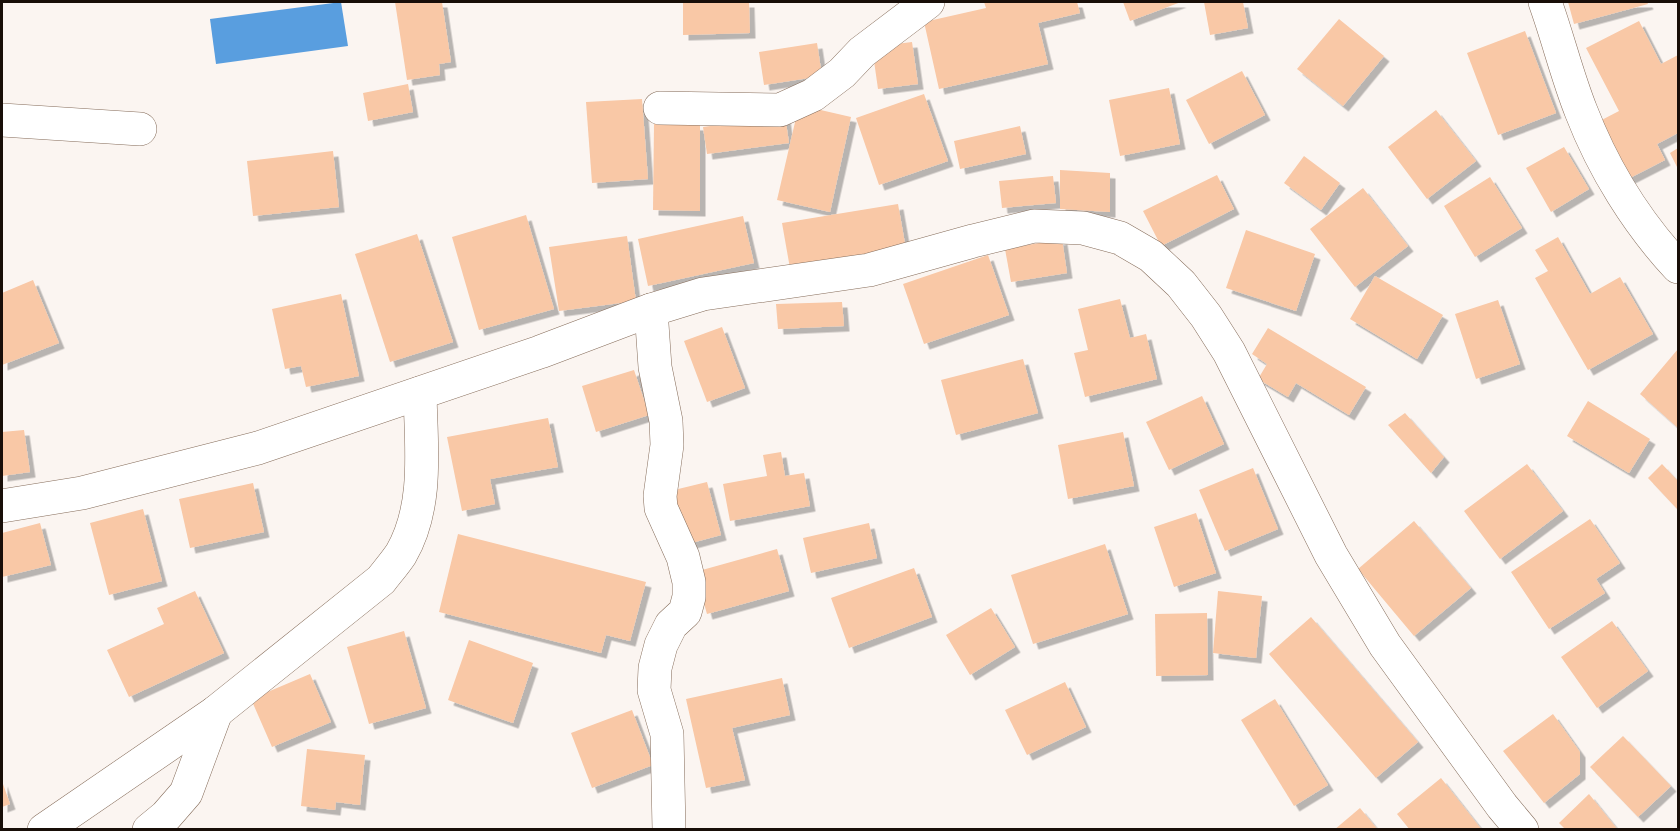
<svg xmlns="http://www.w3.org/2000/svg" width="1680" height="831" viewBox="0 0 1680 831" font-family="'Times New Roman',serif">
<style>
.water{fill:#599edf}
.building{fill:#f9c8a6;filter:url(#shadow)}
.lines{fill:none;stroke-linecap:round;stroke-linejoin:round}
.minor-casing{stroke:#866d5b;stroke-width:34}
.minor{stroke:#fff;stroke-width:33}
</style>
<defs>
<filter id="shadow"><feDropShadow dx="5.5" dy="5.5" stdDeviation="0" flood-color="#0004"/></filter>
</defs>
<rect width="100%" height="100%" fill="#fbf5f1"/>
<path class="water" d="M341,2L348,46L216,64L210,19Z"/>
<g class="building">
<path d="M395,2H442L451,62L439,64L440,75L407,80Z"/>
<path d="M683,2H749L750,33L683,35Z"/>
<path d="M984,2H1077L1080,13L1038,23L1048,64L939,89L924,22L986,8Z"/>
<path d="M1123,2H1181L1130,21Z"/>
<path d="M1204,2H1243L1248,28L1210,35Z"/>
<path d="M1568,2H1647L1648,4L1574,24Z"/>
<path d="M1339,19L1384,56L1343,106L1297,69Z"/>
<path d="M1639,21L1661,64L1678,55V133L1657,144L1665,160L1622,182L1592,125L1619,111L1586,48Z"/>
<path d="M1525,31L1556,113L1498,135L1467,53Z"/>
<path d="M912,42L918,84L878,89L872,47Z"/>
<path d="M817,43L822,76L764,85L759,52Z"/>
<path d="M1242,71L1265,115L1209,144L1186,100Z"/>
<path d="M408,84L413,112L368,121L363,93Z"/>
<path d="M1169,88L1180,144L1120,156L1109,100Z"/>
<path d="M924,94L948,161L879,185L856,118Z"/>
<path d="M642,99L648,179L592,183L586,102Z"/>
<path d="M799,105L851,117L830,212L777,200Z"/>
<path d="M1436,110L1476,161L1427,199L1388,147Z"/>
<path d="M785,116L789,143L707,154L703,127Z"/>
<path d="M654,124L700,125V211L653,210Z"/>
<path d="M1020,126L1026,154L960,169L954,141Z"/>
<path d="M1564,147L1589,189L1551,212L1526,168Z"/>
<path d="M1678,148V169L1670,153Z"/>
<path d="M333,151L339,207L253,216L247,161Z"/>
<path d="M1304,156L1340,183L1321,210L1284,183Z"/>
<path d="M1060,170L1110,173V212L1060,209Z"/>
<path d="M1217,175L1234,209L1161,246L1143,211Z"/>
<path d="M1053,176L1056,203L1002,208L999,181Z"/>
<path d="M1490,177L1522,228L1475,257L1444,206Z"/>
<path d="M1363,188L1408,246L1355,287L1310,229Z"/>
<path d="M898,204L907,255L791,274L782,223Z"/>
<path d="M526,215L554,309L479,330L452,237Z"/>
<path d="M743,216L754,263L648,286L638,239Z"/>
<path d="M1246,230L1315,254L1296,311L1226,288Z"/>
<path d="M417,234L453,342L390,362L355,254Z"/>
<path d="M627,236L636,301L559,311L549,247Z"/>
<path d="M1558,237L1590,294L1620,277L1653,334L1588,370L1535,278L1548,271L1535,250Z"/>
<path d="M1062,239L1067,273L1011,282L1005,249Z"/>
<path d="M988,255L1009,315L924,344L903,284Z"/>
<path d="M1375,276L1443,315L1417,359L1350,319Z"/>
<path d="M33,280L59,343L2,365V293Z"/>
<path d="M341,294L359,376L306,387L301,366L285,369L272,309Z"/>
<path d="M1120,299L1130,338L1146,334L1157,379L1085,397L1074,353L1088,350L1078,309Z"/>
<path d="M1498,300L1520,364L1476,379L1455,314Z"/>
<path d="M842,302L844,326L778,329L776,304Z"/>
<path d="M722,327L745,388L707,402L684,341Z"/>
<path d="M1268,328L1366,387L1349,415L1296,383L1288,397L1258,379L1267,364L1252,354Z"/>
<path d="M1678,349V428L1640,394Z"/>
<path d="M1023,359L1038,413L956,435L941,380Z"/>
<path d="M634,370L649,415L596,432L582,386Z"/>
<path d="M1202,396L1224,444L1169,470L1146,422Z"/>
<path d="M1588,401L1650,439L1629,473L1567,436Z"/>
<path d="M1405,413L1444,457L1431,473L1388,425Z"/>
<path d="M548,418L558,467L490,479L495,504L462,511L447,437Z"/>
<path d="M24,430L30,472L2,476V432Z"/>
<path d="M1123,432L1134,486L1068,499L1058,445Z"/>
<path d="M781,452L785,476L804,473L810,506L730,521L723,484L767,476L763,455Z"/>
<path d="M1527,464L1563,511L1500,559L1464,511Z"/>
<path d="M1662,464L1678,481V510L1648,478Z"/>
<path d="M1253,468L1278,529L1225,551L1199,490Z"/>
<path d="M707,482L721,535L684,545L670,491Z"/>
<path d="M253,483L264,532L190,548L179,499Z"/>
<path d="M143,509L162,581L109,595L90,523Z"/>
<path d="M1196,513L1216,573L1174,587L1154,527Z"/>
<path d="M1590,519L1620,563L1596,579L1605,593L1549,629L1511,572Z"/>
<path d="M1414,521L1471,588L1414,636L1358,569Z"/>
<path d="M40,523L51,565L2,577V533Z"/>
<path d="M869,523L877,558L811,573L803,538Z"/>
<path d="M458,534L646,582L630,641L606,635L601,653L439,612Z"/>
<path d="M1105,544L1128,614L1033,644L1011,575Z"/>
<path d="M777,549L789,591L707,614L695,572Z"/>
<path d="M914,568L932,617L849,648L831,598Z"/>
<path d="M195,591L224,653L129,697L107,650L164,624L157,608Z"/>
<path d="M1218,591L1262,596L1256,658L1213,653Z"/>
<path d="M991,608L1015,647L970,675L946,635Z"/>
<path d="M1207,613L1208,675L1156,676L1155,614Z"/>
<path d="M1311,617L1418,742L1376,778L1269,654Z"/>
<path d="M1612,621L1648,671L1597,708L1561,657Z"/>
<path d="M404,631L426,708L369,724L347,647Z"/>
<path d="M469,640L533,663L513,723L448,700Z"/>
<path d="M310,674L331,722L272,747L251,699Z"/>
<path d="M782,678L790,715L732,728L745,780L706,788L686,699Z"/>
<path d="M1065,682L1086,727L1027,755L1005,710Z"/>
<path d="M1275,699L1328,785L1294,806L1241,720Z"/>
<path d="M632,710L653,765L592,788L571,733Z"/>
<path d="M1553,714L1580,752V774L1544,803L1503,751Z"/>
<path d="M1623,736L1671,786L1638,817L1590,767Z"/>
<path d="M307,749L365,755L360,805L336,802L335,810L301,806Z"/>
<path d="M1441,778L1482,830H1410L1397,814Z"/>
<path d="M2,781L10,804L2,807Z"/>
<path d="M1589,794L1618,830H1566L1559,823Z"/>
<path d="M1360,808L1378,830H1334Z"/>
</g>
<g class="lines">
<defs>
<g id="minor">
<path d="M1545,2C1558,38 1567,76 1581,111C1603,168 1637,223 1678,267"/>
<path d="M660,108L780,110L813,95L842,73L862,52L928,2"/>
<path d="M2,120L140,129"/>
<path d="M651,310L655,367L666,421L667,445L660,496L661,508L683,557L689,582V597L685,612L671,625L661,645L655,668L654,690L667,734L669,830"/>
<path d="M2,506L82,493L258,448L540,352L651,310L703,294L869,270L973,241L1034,226L1083,228L1120,238L1151,256L1181,284L1206,316L1229,352L1331,555L1385,645L1502,806L1522,830"/>
<path d="M44,830L216,712L381,580C388,571 395,563 401,554C429,506 421,446 420,393"/>
<path d="M149,830L166,816L186,793L216,712"/>
</g>
</defs>
<use href="#minor" class="minor-casing"/>
<use href="#minor" class="minor"/>
</g>
<rect width="1680" height="831" fill="none" stroke="#180e08" stroke-width="6"/>
</svg>
